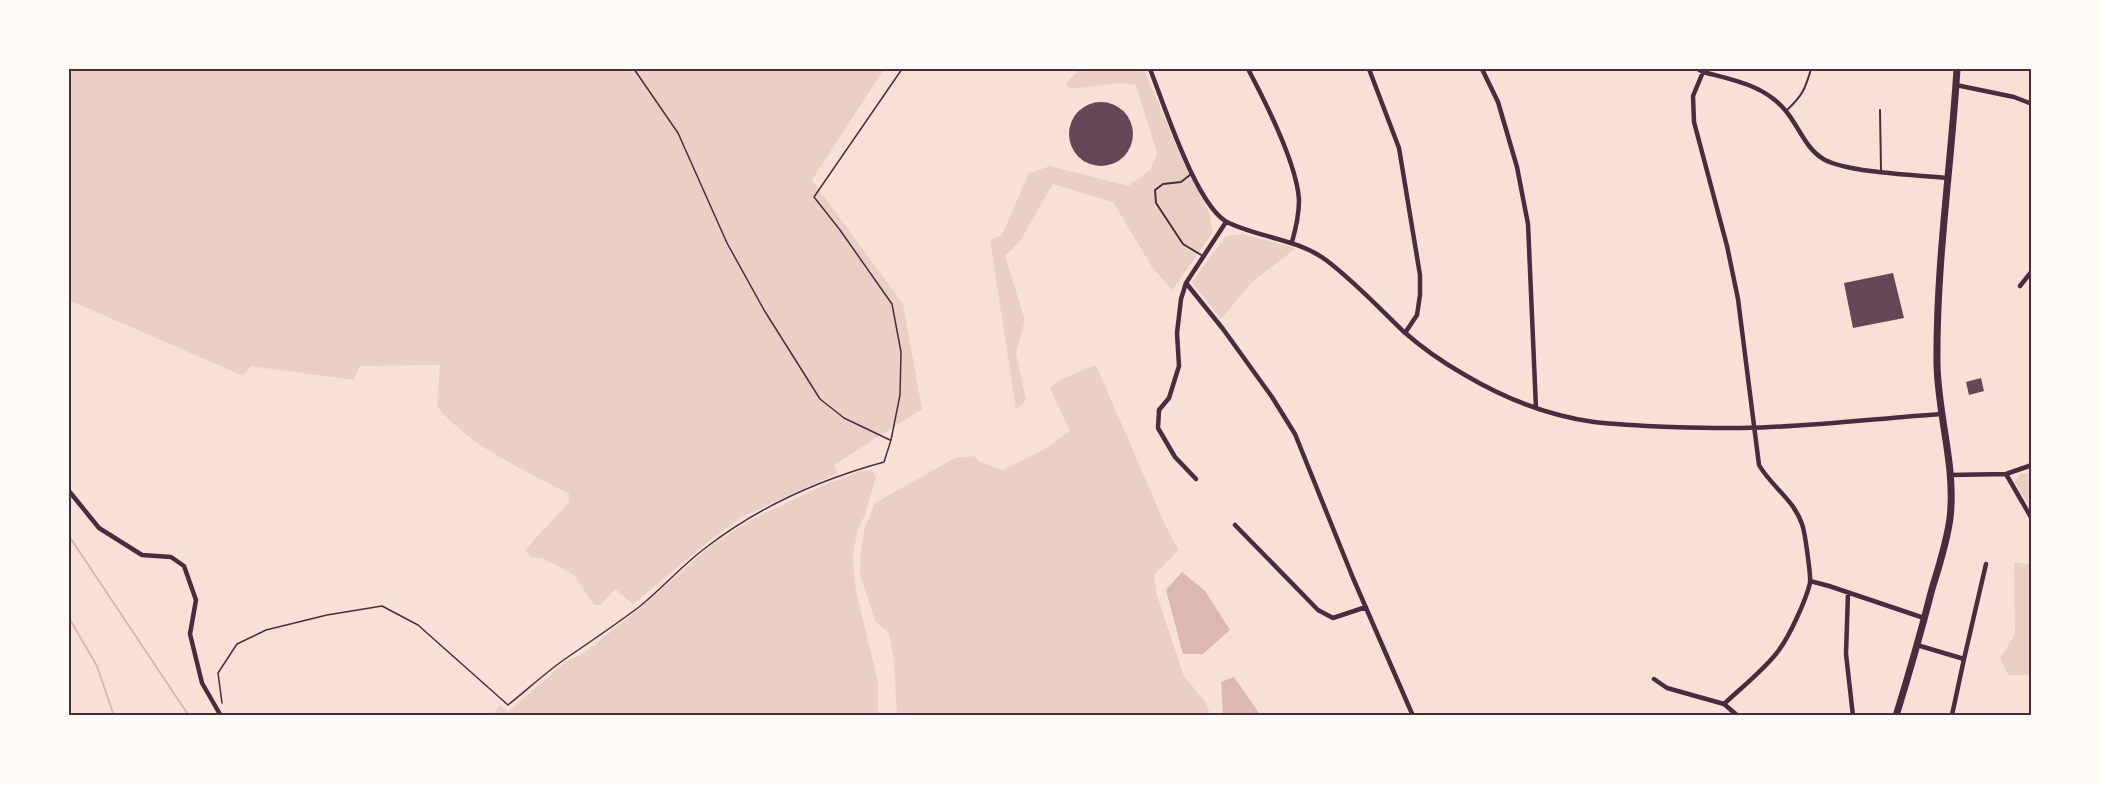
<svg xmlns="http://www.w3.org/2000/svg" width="2101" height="785" font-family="'Source Serif 4',serif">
	<rect width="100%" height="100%" fill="#f7e1d7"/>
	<path fill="#ebcfc5" d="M69 69H884L812 180 903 304 922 409 834 465 838 473 744 516 714 537 633 604 615 589 601 605H594L574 575 542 558 530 557 525 550 569 502V494C525 470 468 446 437 406L440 365 360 366 354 380 251 366 243 376 69 300Z
		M1080 69H1144L1187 171 1209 212 1213 232 1172 290 1152 267 1113 202 1053 184 1020 241 1005 256 1025 320 1016 354 1026 400 1016 410 990 240 1002 235 1029 173 1050 166 1128 186 1150 170 1157 153 1136 85 1121 83 1070 89 1066 83Z
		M1242 234 1296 248 1252 282 1221 319 1192 282 1226 236Z
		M1096 365 1167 529 1179 550 1154 575 1157 595 1184 676 1205 701 1211 716H897L894 662 889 633 875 621 860 574 861 550 865 527 875 503 955 458 975 456 980 462 1003 470 1043 450 1070 431 1050 388 1059 380Z
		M872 470 876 477 865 515 857 531 853 557 856 591 878 682V716H491L500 705 508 712 565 662 584 653 644 605 708 548 749 521 822 486 861 471Z
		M2032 472V511L2015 482 2020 474Z
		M2014 562 2032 565V675H2008L2000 658 2015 635Z"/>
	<path fill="#dcb8b0" d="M1182 572 1205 591 1230 630 1203 654H1183L1166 590Z
		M1234 677 1261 716H1223L1221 682Z"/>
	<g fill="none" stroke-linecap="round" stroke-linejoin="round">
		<path stroke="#dcb8b0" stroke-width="2" d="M69 536 189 716
			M69 618 97 666 114 716"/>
	</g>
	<path fill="#644757" d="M1069 134a32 32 0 1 1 64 0a32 32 0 1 1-64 0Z
		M1893 273 1904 318 1853 328 1844 283Z
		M1981 378 1984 391 1969 395 1966 382Z"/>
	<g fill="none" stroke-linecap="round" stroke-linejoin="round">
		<path stroke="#4a2c40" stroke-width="1.5" d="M634 69 678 133 727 243 764 310 820 399 844 418 890 440
			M222 703 218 673 237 644 266 630 327 615 382 606 418 625 508 705C527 690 545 673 565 659 590 642 615 625 639 607 663 588 683 564 708 546 759 507 822 479 884 462L891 440 900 395 901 352 892 304 840 230 814 197 902 69"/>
		<path stroke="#4a2c40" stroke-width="2" d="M1880 110 1881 170
			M1786 111C1802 96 1805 90 1811 69
			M1190 175 1181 182 1163 184 1155 190 1156 203 1183 244 1203 256"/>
		<path stroke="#4a2c40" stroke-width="4.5" d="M1150 69C1164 104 1197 209 1229 223 1261 238 1297 239 1326 260 1355 282 1378 307 1403 331 1422 348 1444 363 1465 375 1504 398 1550 416 1594 422 1620 425 1645 426 1670 427 1704 428 1737 429 1770 427 1827 425 1884 418 1941 414
			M1248 69C1265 101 1297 165 1299 200 1299 215 1296 228 1292 242
			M1369 69 1399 148 1420 275V295L1417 315 1405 333
			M1482 69 1498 102 1517 167 1528 224 1536 408
			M1698 69 1703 72C1733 80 1764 85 1785 110 1799 126 1805 149 1825 160 1851 173 1917 175 1948 178
			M1703 72 1693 96 1694 122 1727 246 1738 299 1759 465C1771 486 1794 500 1802 524 1805 532 1811 576 1810 583 1806 600 1790 635 1779 650 1766 668 1741 688 1724 704
			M1956 85 2014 97 2032 104
			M1186 283 1223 329 1272 397 1295 434 1353 578 1413 716
			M2020 286 2032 271
			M2006 474 2032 519
			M1950 475 2006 474 2032 465
			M1196 479 1175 457 1158 428 1159 410 1169 398 1179 366 1177 333 1181 299 1186 283 1226 222
			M69 491 99 528 142 555 171 557 184 566 196 600 190 634 202 683 221 716
			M1235 525 1318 610 1333 618 1366 607
			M1810 581 1829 586 1924 618
			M1848 593 1846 654 1853 716
			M1917 645 1964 659 1952 715
			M1964 659 1986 564
			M1654 679 1667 688 1724 704 1738 716"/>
		<path stroke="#4a2c40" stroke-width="7" d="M1896 716C1909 674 1921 632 1932 589 1939 566 1947 542 1950 518 1956 467 1938 416 1937 364 1936 265 1951 168 1957 69"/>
	</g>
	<rect width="2101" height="785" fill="none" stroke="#fffaf5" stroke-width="141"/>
	<rect x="70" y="70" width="1960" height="644" fill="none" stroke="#4a2c40" stroke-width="2"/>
</svg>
